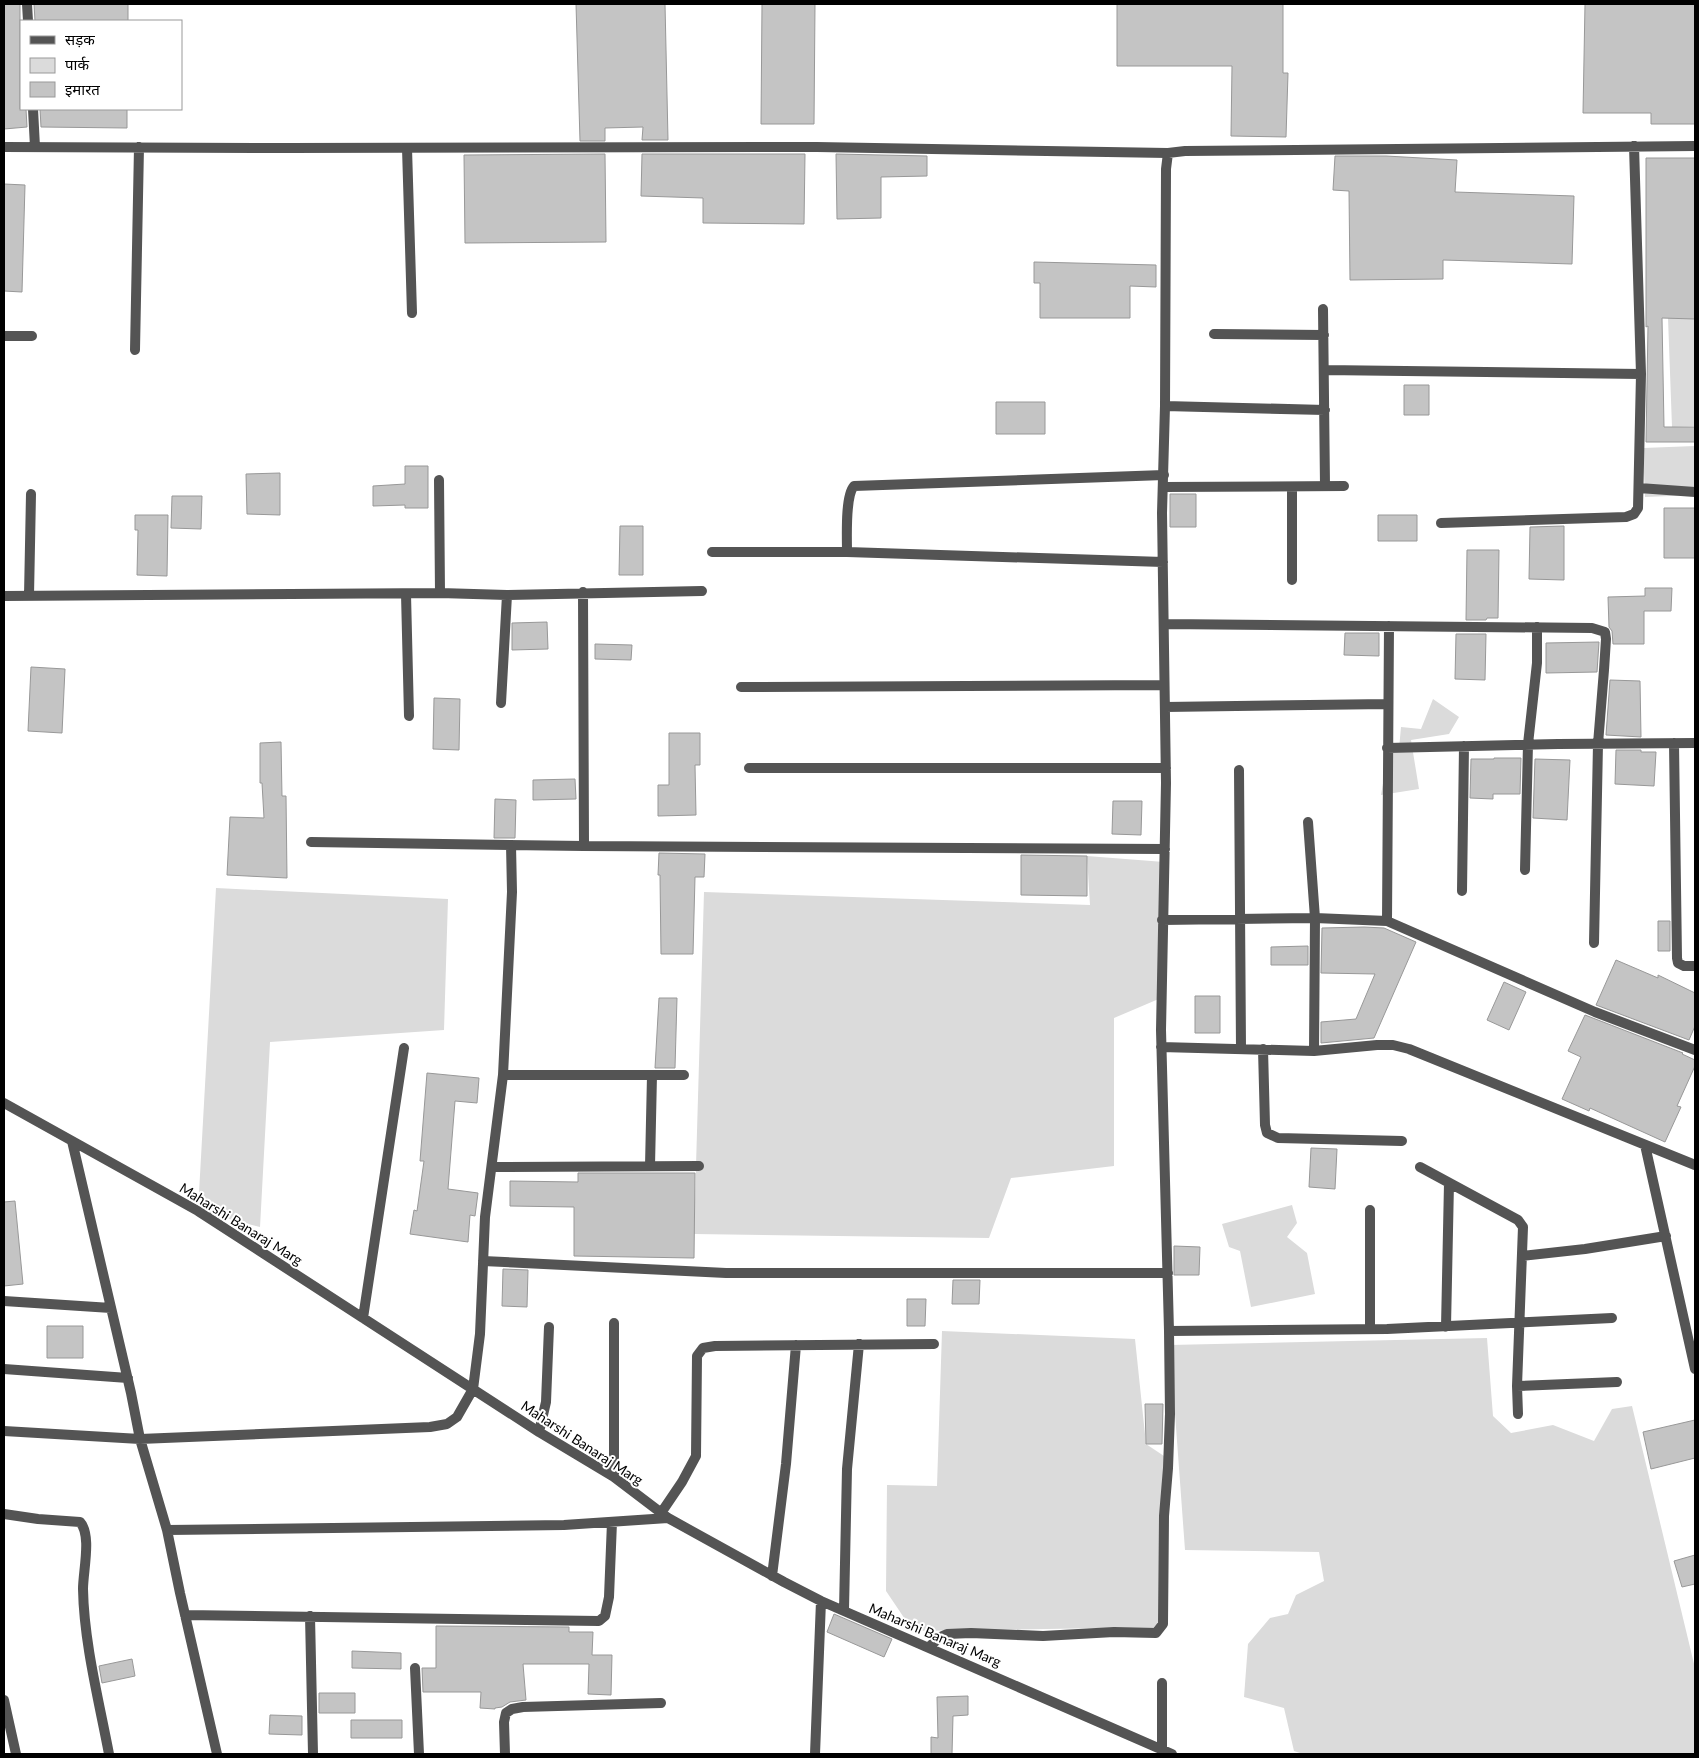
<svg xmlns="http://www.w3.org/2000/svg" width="1699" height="1758" font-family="Lato,'Noto Sans Devanagari',sans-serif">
	<rect width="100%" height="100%" fill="#fff"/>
	<path fill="#dbdbdb" d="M1695 317V426L1672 427 1668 318Z
		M1695 446V495L1645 497 1643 448Z
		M1433 699 1459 717 1449 734 1411 740 1419 789 1381 795 1388 755 1399 749 1401 727 1421 729Z
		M1087 856 1164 862 1161 998 1114 1018V1166L1011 1178 989 1238 694 1234 704 892 1090 905Z
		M216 888 448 899 444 1030 270 1042 260 1227 198 1211Z
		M1292 1205 1297 1223 1287 1237 1307 1253 1315 1294 1251 1307 1240 1251 1229 1247 1222 1224Z
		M942 1331 1135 1339 1146 1444 1173 1462 1158 1630 1107 1628 913 1631 886 1591 887 1485 937 1486Z
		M1487 1338 1493 1416 1511 1433 1553 1425 1594 1441 1612 1409 1632 1406 1695 1668V1754H1303L1294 1751 1284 1708 1244 1697 1248 1644 1270 1618 1288 1614 1296 1595 1324 1581 1319 1552 1185 1550 1170 1345Z"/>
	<path fill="#c4c4c4" stroke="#989898" d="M4 4H20V109H26L27 127 4 129Z
		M34 4H128V21H35Z
		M576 4H665L668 140H642L643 127 605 128V141H580Z
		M762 4H815L814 124H761Z
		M1117 4H1283V73H1288L1286 137 1231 136 1232 66H1117Z
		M1585 4H1695V124H1651V113H1583Z
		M40 109H127V128L41 127Z
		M605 154 606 242 465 243 464 155Z
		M642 154H805L804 224 703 223V198L641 196Z
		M836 154 927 156V176L881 177V218L837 219Z
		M1335 156H1386L1457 160 1455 192 1574 196 1572 264 1443 260V279L1350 280 1349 191 1333 190Z
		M1646 158H1695V319L1662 318 1664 427H1695V442H1646L1648 326 1646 327Z
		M4 184 25 185 22 292 4 291Z
		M1034 262 1156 265V287L1130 286V318H1040V283H1034Z
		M1404 385H1429V415H1404Z
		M996 402H1045V434H996Z
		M405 466H428V508H405V505L373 506V486L405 484Z
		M280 473V515L247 514 246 474Z
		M1170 494H1196V527H1170Z
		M172 496H202L201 529 171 528Z
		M1664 508H1695V558H1664Z
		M135 515H168L167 576 137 575 138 530H135Z
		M1378 515H1417V541H1378Z
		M620 526H643V575H619Z
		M1564 526V580L1529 579 1530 527Z
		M1467 550H1499L1498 618H1487L1486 620H1466Z
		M1645 588H1672L1671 611H1644V644H1613L1612 631 1609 627 1608 597 1645 596Z
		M547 622 548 649 512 650V623Z
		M1345 633H1379V656L1344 655Z
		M1456 634H1486L1485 680 1455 679Z
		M1599 642 1597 672 1546 673V643Z
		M595 644 632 645 631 660 595 659Z
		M31 667 65 669 62 733 28 731Z
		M1610 680 1640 681 1641 737 1606 735Z
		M434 698 460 699 459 750 433 749Z
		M669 733H700V765H695L696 815 658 816V785H669Z
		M281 742 282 796H286L287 878 227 875 230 817 264 818 262 783H260V743Z
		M1616 750H1641V752H1656L1654 786 1615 784Z
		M1494 758H1521L1520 794H1493V799L1470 798 1471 759H1494Z
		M1535 759 1570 760 1567 820 1533 818Z
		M575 779 576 799 533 800V780Z
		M495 799 516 800 515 838H494Z
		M1113 801H1142L1141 835 1112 834Z
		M659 853 705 854 704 877H695L693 954H661L660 875H658Z
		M1021 855 1087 856V896L1021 895Z
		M1658 921H1670V951H1658Z
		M1364 927 1384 928 1416 942 1374 1038 1321 1043V1022L1356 1019 1375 974 1321 973 1322 928Z
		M1308 946V965H1271V947Z
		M1616 960 1658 978V975L1695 993V1026L1689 1040 1596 1005Z
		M1504 982 1526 992 1509 1030 1487 1020Z
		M1195 996H1220V1033H1195Z
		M659 998H677L675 1068H655Z
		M1585 1015 1683 1053 1682 1054 1695 1060V1066L1677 1106 1681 1107 1665 1142 1590 1108 1589 1111 1562 1099 1581 1057 1568 1051Z
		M427 1073 479 1078 477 1103 455 1101 448 1189 478 1193 475 1216 470 1215 468 1242 410 1234 414 1210 417 1211 424 1161H420Z
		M1311 1148 1337 1149 1335 1189 1309 1187Z
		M578 1173H695L694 1258 574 1256V1207L510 1206V1181L578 1182Z
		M15 1201 23 1284 4 1286V1202Z
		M1174 1246 1200 1247 1199 1275H1174Z
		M503 1269 528 1270 527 1307 502 1306Z
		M953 1280H980L979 1304H952Z
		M907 1299H926L925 1326H907Z
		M47 1326H83V1358H47Z
		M1145 1404H1163L1162 1444H1146Z
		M1695 1420V1458L1651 1469 1643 1432Z
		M1695 1555V1584L1682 1587 1674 1561Z
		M834 1614 892 1639 884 1657 827 1632Z
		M436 1626 569 1627V1632H593L592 1655H612L611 1695 588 1694 589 1664H523L526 1700 510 1702 502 1707 495 1708V1709L480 1708 481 1692H423L422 1668H436Z
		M352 1651 401 1653V1669L352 1668Z
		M132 1659 135 1676 102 1683 99 1666Z
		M319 1693H355V1713H319Z
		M968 1696V1715L953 1716 952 1754H931V1737L938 1738 937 1697Z
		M270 1715 302 1716V1735L269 1734Z
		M351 1720H402V1738H351Z"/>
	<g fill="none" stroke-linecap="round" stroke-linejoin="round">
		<path stroke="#545454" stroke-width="10" d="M27 4 28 21
			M33 109 35 147
			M4 147 288 148 817 147 1168 153
			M407 148 412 313
			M135 350 139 147"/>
		<path stroke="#545454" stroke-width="10" d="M1323 309 1325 486
			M1214 334 1324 335
			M4 336H32
			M1324 370 1641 374
			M1165 406 1325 410
			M439 480 440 593
			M1164 487 1344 486
			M1292 487V580
			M1639 488 1695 492
			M1441 523 1626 517 1634 514 1638 508 1641 374 1634 146
			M712 552H847L1163 562
			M847 552C847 537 845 496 854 486L1164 475
			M583 592 584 846
			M406 594 409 716
			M4 596 440 593 507 595 702 591
			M29 596 31 494
			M1164 624 1592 628 1605 632 1606 639 1604 670 1598 744 1594 943
			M741 687 1164 685
			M501 703 507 595
			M1165 707 1388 704
			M1674 743 1677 958 1678 963 1684 966H1695
			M1387 748 1558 744 1695 743
			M749 768H1166
			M1239 770 1241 1049
			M1308 822 1315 918 1314 1051
			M311 842 584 846 1165 849
			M1525 870 1528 744 1537 663V627
			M1462 891 1464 746
			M1162 920 1315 918 1387 921 1595 1012 1695 1050
			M1387 921 1389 626
			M1161 1047 1314 1051 1377 1045H1393L1409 1049 1695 1165
			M1263 1049 1265 1125 1267 1133 1278 1138 1402 1141
			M503 1075H684
			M4 1103 198 1211 539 1432 614 1477 668 1518 784 1582 821 1601 1172 1754
			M72 1141 131 1393 140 1439 167 1530 180 1593 217 1754
			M1645 1145 1695 1369
			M650 1166 652 1075
			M492 1167 699 1166
			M1420 1167 1518 1220 1523 1227 1517 1386 1518 1414
			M1370 1210V1329
			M1522 1256 1585 1249 1666 1236
			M483 1261 726 1273H1168
			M4 1301 111 1308
			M363 1318 404 1048
			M1446 1327 1449 1183
			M1169 1331 1387 1329 1612 1318
			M4 1369 128 1378
			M1517 1386 1617 1382
			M4 1431 140 1439 430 1427 447 1424 457 1417 473 1389 480 1334 485 1217 503 1075 512 892 511 845
			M539 1432 546 1402 549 1327
			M614 1477V1323
			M661 1513 682 1482 696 1456 697 1356 703 1348 715 1346 934 1344
			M4 1514 38 1519 80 1522C92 1535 83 1571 83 1589 84 1643 99 1701 109 1754
			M167 1530 564 1525 668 1518
			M772 1576 786 1464 796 1345
			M844 1610 847 1469 859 1344
			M185 1615 599 1621 605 1616 609 1597 612 1522
			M310 1616 313 1754
			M929 1647 940 1637 947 1634 971 1633 1043 1636 1114 1632 1156 1633 1163 1624 1164 1516 1168 1468 1170 1414 1169 1331 1161 1030 1166 783 1162 513 1165 406 1166 169 1168 153 1185 151 1695 146
			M415 1668 419 1754
			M4 1700 16 1754
			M505 1754 504 1722 506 1713 512 1709 523 1707 661 1703
			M815 1754 821 1601
			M1162 1754V1683"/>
	</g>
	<g text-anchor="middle" stroke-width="4" stroke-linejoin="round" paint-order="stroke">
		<g font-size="14" fill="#000" stroke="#fff">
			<text transform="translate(241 1224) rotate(32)" y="5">Maharshi Banaraj Marg</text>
			<text transform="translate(582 1443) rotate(33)" y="5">Maharshi Banaraj Marg</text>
			<text transform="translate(935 1635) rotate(23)" y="5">Maharshi Banaraj Marg</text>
		</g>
	</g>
	<rect width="1699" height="1758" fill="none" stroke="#000000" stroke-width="10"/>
	<rect x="20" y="20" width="162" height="90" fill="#ffffff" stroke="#999999"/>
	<rect x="30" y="36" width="25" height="8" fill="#545454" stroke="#999999"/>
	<text x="65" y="45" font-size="15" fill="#000000">सड़क</text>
	<rect x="30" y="58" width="25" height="15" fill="#dbdbdb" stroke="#999999"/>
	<text x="65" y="70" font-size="15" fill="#000000">पार्क</text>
	<rect x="30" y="82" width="25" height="15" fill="#c4c4c4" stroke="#999999"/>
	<text x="65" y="95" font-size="15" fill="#000000">इमारत</text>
</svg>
